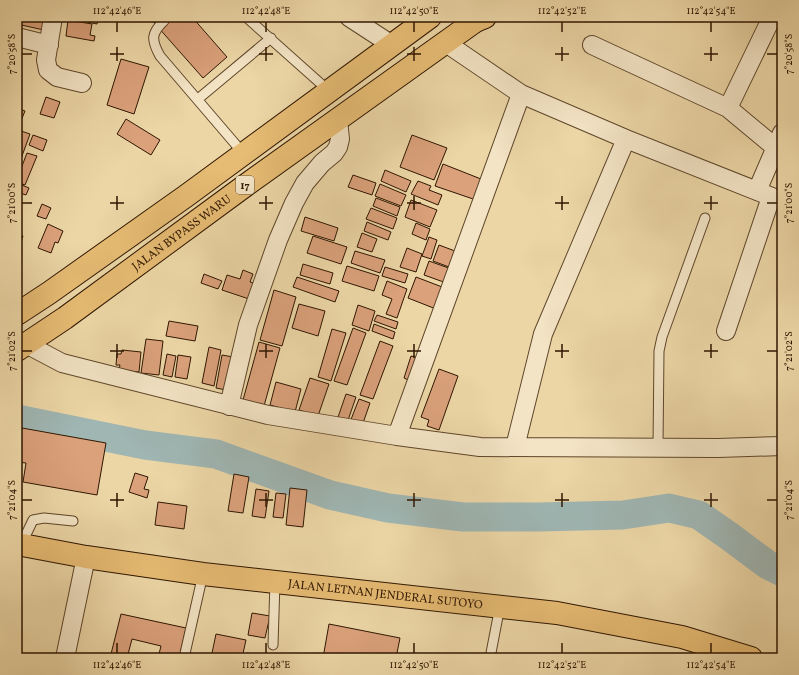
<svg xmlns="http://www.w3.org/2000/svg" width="799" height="675" font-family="Vollkorn,serif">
	<rect width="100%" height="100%" fill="#ecd6a6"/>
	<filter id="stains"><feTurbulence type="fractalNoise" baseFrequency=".005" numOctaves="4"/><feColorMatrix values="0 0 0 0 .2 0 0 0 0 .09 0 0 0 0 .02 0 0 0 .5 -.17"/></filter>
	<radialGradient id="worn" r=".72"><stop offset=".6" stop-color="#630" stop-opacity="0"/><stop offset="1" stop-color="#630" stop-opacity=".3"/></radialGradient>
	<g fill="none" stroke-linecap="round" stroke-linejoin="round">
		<path stroke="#9fb6b3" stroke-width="29" d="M17 419 145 445 216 454 330 495 388 508 463 517H539L623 515 669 508 699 515 729 536 768 565 782 572"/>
	</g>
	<path fill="#daa17b" stroke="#2f1600" d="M17 17H51L48 31 17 24Z
		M71 17H95L94 20H98L97 24 71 19Z
		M149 17H192L227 57 203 78Z
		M68 20 92 24 90 35 95 36 94 41 66 36Z
		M121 59 149 67 134 114 107 105Z
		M46 97 60 102 54 118 40 114Z
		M17 108 25 111 18 128H17Z
		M126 119 160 140 151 155 117 134Z
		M21 131 30 134 18 167 17 140Z
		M33 135 47 140 43 151 29 145Z
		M412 135 447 148 434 180 400 167Z
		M27 153 37 156 25 185 17 182V179Z
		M443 164 481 179 475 194 481 195 479 201 435 186Z
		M385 170 411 181 406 192 381 181Z
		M353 175 376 183 372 195 348 187Z
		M418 181 431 186 429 190 442 195 438 205 411 194Z
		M17 183 29 188 26 195 17 192Z
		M380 184 406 195 401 206 375 196Z
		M376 198 400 207 397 216 373 206Z
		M411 200 437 210 430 227 405 217Z
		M42 204 51 208 46 219 37 216Z
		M371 208 397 218 393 229 366 219Z
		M305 217 338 228 334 241 301 231Z
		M367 222 391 232 388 240 364 231Z
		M416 223 430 229 426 240 412 234Z
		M48 224 63 231 58 243 55 242 51 253 38 248Z
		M362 233 377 239 372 252 357 247Z
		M17 234 23 236 17 253Z
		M313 236 347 247 341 264 307 253Z
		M429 237 437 240 431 259 422 256Z
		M439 245 463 254 457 270 433 261Z
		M407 248 422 254 416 272 400 267Z
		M355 251 385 260 380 273 351 263Z
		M429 261 457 271 452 285 424 275Z
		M303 264 333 273 330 284 300 275Z
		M347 266 379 276 374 291 342 281Z
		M385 267 408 274 405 283 382 276Z
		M243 270 253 274 250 282 257 284 252 300 222 290 227 275 240 279Z
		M204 274 222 281 218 289 201 283Z
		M297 277 339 291 335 302 293 287Z
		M416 277 450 290 441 311 408 298Z
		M387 281 407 289 397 318 386 314 392 299 382 295Z
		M274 290 296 297 282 346 260 340Z
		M299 304 325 311 318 336 292 328Z
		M358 305 375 311 369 331 352 325Z
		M377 315 398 322 396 329 374 321Z
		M169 321 198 326 195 341 166 336Z
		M374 324 395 332 393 339 372 331Z
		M353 328 366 333 347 385 334 381Z
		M332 329 346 333 331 381 318 377Z
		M146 339 163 341 159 375 141 373Z
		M380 341 393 346 373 399 360 395Z
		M259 342 280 348 264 406 243 400Z
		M209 347 221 350 214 386 202 383Z
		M122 350 141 352 139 372 119 370 120 365H116L117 354H121Z
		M167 354 176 356 172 377 163 375Z
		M178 355 191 357 187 379 175 377Z
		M222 355 233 357 226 390 216 388Z
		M411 356 424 359 415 383 404 378Z
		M439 369 458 376 439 430 427 426 429 420 421 417Z
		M310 378 329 384 318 416 299 410Z
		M276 382 301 389 295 412 270 405Z
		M346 394 356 397 346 426 336 423Z
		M359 399 370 403 362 426 350 422Z
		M22 428 106 443 97 495 23 482 26 463 17 462Z
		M135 473 148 477 144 489 149 490 147 498 129 492Z
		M234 474 249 477 243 513 228 511Z
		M290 488 307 490 303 527 286 525Z
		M256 489 269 491 265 518 252 516Z
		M276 493 286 494 283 518 273 517Z
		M158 502 187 506 184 529 155 525Z
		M252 613 270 616 265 638 248 635Z
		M121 614 186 628 179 658H158L161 646 132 639 127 658H110Z
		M329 624 400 638 396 658H323Z
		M216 634 246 640 242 658H211Z
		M247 653 274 658H246Z"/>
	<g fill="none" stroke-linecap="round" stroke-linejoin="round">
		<g stroke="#5e462a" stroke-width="11">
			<path id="service" d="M246 17 329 91
				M164 21C151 33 151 40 160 56L243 153
				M198 99 271 38
				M658 448 659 351 662 337 705 218
				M21 545 33 520 44 518 73 521
				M273 645 275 582
				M184 658 203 574
				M490 658 500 606"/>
		</g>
		<g stroke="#5e462a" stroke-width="20">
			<path id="minor" d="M53 17 46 60 48 70 57 77 82 83
				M349 17 392 45
				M17 37 49 45
				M446 43 521 94 626 139 782 201
				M592 45 728 108 776 148
				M728 108 772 17
				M757 191 782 133
				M726 331 771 197
				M26 344 62 363 268 415 397 436 480 447 718 448 782 446
				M229 406 248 325 278 240 294 203 305 183 322 163 334 153 338 147 340 139 338 120
				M397 436 521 94
				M515 447 543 334 626 139
				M65 658 86 557"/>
		</g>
		<g stroke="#2f1600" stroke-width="24">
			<g id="trunk">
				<path d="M17 314 49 293 186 196 430 17"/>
				<path id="s1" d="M17 350 65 318 246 185 481 17"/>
				<path id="s2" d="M17 544 86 557 203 574 557 613 682 637 751 658"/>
			</g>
		</g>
		<g stroke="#2f1600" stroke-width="24">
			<path id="motorway" d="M475 21 485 17"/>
		</g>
		<use href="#service" stroke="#f3e4c5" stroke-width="9"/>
		<use href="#minor" stroke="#f3e4c5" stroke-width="18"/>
		<use href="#trunk" stroke="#e6bb73" stroke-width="22"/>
		<use href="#motorway" stroke="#e6bb73" stroke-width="22"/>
	</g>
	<path fill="none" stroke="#2f1600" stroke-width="1.5" d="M117 22V32M266 22V32M414 22V32M562 22V32M711 22V32M117 47V61M266 47V61M414 47V61M562 47V61M711 47V61M22 54H32M110 54H124M259 54H273M407 54H421M555 54H569M704 54H718M767 54H777M117 196V210M266 196V210M414 196V210M562 196V210M711 196V210M22 203H32M110 203H124M259 203H273M407 203H421M555 203H569M704 203H718M767 203H777M117 344V358M266 344V358M414 344V358M562 344V358M711 344V358M22 351H32M110 351H124M259 351H273M407 351H421M555 351H569M704 351H718M767 351H777M117 493V507M266 493V507M414 493V507M562 493V507M711 493V507M22 500H32M110 500H124M259 500H273M407 500H421M555 500H569M704 500H718M767 500H777M117 643V653M266 643V653M414 643V653M562 643V653M711 643V653"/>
	<g text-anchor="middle" stroke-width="4" stroke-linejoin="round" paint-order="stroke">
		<rect fill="#f3e4c5" stroke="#6a543b" stroke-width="1" x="236" y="176" width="18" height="18" rx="3"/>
		<g font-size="11" font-weight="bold" fill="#2f1600">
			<text x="245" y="189">17</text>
		</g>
		<g font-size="12" fill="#2f1600" stroke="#f3e4c5">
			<text dy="4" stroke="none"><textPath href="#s1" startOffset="202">JALAN BYPASS WARU</textPath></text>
			<text dy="4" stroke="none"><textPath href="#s2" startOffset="372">JALAN LETNAN JENDERAL SUTOYO</textPath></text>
		</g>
	</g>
	<rect width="799" height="675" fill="none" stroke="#ecd6a6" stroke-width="44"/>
	<rect x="22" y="22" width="755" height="631" fill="none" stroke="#2f1600" stroke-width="1.5"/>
	<g font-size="10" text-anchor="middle" fill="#2f1600">
		<text x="117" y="14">112°42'46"E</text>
		<text x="266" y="14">112°42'48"E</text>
		<text x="414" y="14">112°42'50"E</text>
		<text x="562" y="14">112°42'52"E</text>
		<text x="711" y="14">112°42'54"E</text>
		<text transform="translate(11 54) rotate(-90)" y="4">7°20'58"S</text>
		<text transform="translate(788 54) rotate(-90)" y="4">7°20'58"S</text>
		<text transform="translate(11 203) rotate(-90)" y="4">7°21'00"S</text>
		<text transform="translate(788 203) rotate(-90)" y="4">7°21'00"S</text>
		<text transform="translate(11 351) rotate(-90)" y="4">7°21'02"S</text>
		<text transform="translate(788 351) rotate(-90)" y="4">7°21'02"S</text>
		<text transform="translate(11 500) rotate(-90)" y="4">7°21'04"S</text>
		<text transform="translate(788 500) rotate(-90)" y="4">7°21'04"S</text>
		<text x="117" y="668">112°42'46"E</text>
		<text x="266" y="668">112°42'48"E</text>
		<text x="414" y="668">112°42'50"E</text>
		<text x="562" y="668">112°42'52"E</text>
		<text x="711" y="668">112°42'54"E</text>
	</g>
	<rect width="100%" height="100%" filter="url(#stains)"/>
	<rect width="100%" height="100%" fill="url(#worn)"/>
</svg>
